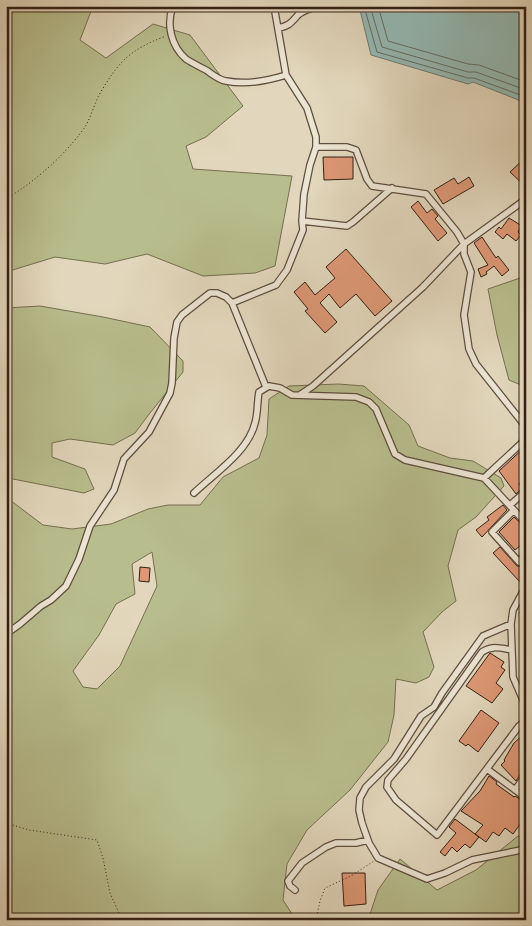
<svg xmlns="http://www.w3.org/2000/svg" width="532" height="926" font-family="'IM FELL French Canon',serif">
	<rect width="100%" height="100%" fill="#e2d7bc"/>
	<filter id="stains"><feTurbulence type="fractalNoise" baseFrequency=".004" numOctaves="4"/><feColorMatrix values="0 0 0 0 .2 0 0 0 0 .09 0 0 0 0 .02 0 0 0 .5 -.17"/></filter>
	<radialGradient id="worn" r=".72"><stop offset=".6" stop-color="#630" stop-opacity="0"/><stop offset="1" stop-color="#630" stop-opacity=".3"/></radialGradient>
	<path fill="#b8bd8d" stroke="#766e50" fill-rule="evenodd" d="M6 6H93L80 40 106 58 153 24 190 35 243 106 206 137 186 146 193 169 292 176 275 266 255 273 203 276 147 254 105 264 55 257 6 272Z
		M526 276V387L509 380 497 335 488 289Z
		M40 306 103 317 150 327 183 361V372L150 413 135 433 113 445 70 439 52 443V457L85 469 94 489 84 493 8 478 6 488V308Z
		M338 384 364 386 409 425 418 446 450 458 473 461 501 478 504 486 476 517 458 530 448 566 456 601 442 612 423 632 434 667 429 677 416 683 396 679 394 715 388 742 350 790 307 830 287 864 283 900 294 917 312 920H6V497L43 525 72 529 111 524 148 509 168 505H200L223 477 259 458 267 435 269 399 289 386ZM152 552 157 586 120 666 97 689 83 687 73 671 99 635 116 604 135 594 132 564Z
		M518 836 526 838V920H368L378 890 400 859 437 890 476 870Z"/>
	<path fill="#95b9b4" stroke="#6e7b74" d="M359 6H526V103L473 82 468 84 371 55Z"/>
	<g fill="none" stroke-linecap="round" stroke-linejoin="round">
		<path stroke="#646c64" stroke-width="1" d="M364 6 377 52 468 78H474L526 97
			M370 6 382 47 468 72H476L526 90
			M378 6 388 41 468 64 479 65 526 82"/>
	</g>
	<path fill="#dd9875" stroke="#331f14" d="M323 157H353V179L324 180Z
		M526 157V187L510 172Z
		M469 177 474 186 443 204 434 190 454 178 458 184Z
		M418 201 427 213 432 209 438 216 435 219 447 233 438 241 411 207Z
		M509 218 522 226 518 232 521 235 516 241 507 234 503 239 495 232 499 227 501 229Z
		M482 237 496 258 498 256 509 270 502 276 494 266 486 272 487 274 481 277 478 269 488 265 474 243Z
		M346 249 392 301 375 316 356 294 340 308 329 294 320 303 337 322 325 333 305 311 308 309 294 292 305 282 315 295 335 278 326 267Z
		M526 446V462L522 465 526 469V478L519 484 522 488 516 494 499 471Z
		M503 505 507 510 482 537 476 530 489 520 487 517Z
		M514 517 526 528V541L515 550 499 532Z
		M500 547 517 566 521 567 526 563V577L520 582 493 553Z
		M140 567 150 568 149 582 139 581Z
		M490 653 504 662 501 667 505 670 496 683 503 689 492 703 466 686Z
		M481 710 499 723 478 752 468 744 466 746 459 741Z
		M526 732V770L522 772 516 781 501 765 505 761 504 760 514 743Z
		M489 776 497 782 496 784 514 797 515 796 526 803V816L513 834 505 828 499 836 493 832 486 842 475 834 483 825 461 811 480 791Z
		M455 819 479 837 470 848 465 844 457 852 452 847 445 856 440 852 456 833 449 827Z
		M342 873H365L366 904 344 906Z"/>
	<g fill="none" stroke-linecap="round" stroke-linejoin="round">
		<g stroke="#5f4d3e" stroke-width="8">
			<path id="minor" d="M173 6C166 24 171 46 186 59 192 63 200 67 206 70 212 74 219 80 226 81 246 85 267 81 286 75
				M278 28C289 26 291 23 298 15 304 9 313 8 321 6
				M316 147H347L356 150 367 179 372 186 426 194 457 232 464 244V254L471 272 464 315 469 349 476 364 526 427
				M302 221 347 226 353 222 392 188
				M232 303 276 285 287 270 303 230 302 221 304 194 310 165 316 147V137L307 108 286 75 274 6
				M301 394 313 386 423 287 464 244 526 199
				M484 478 526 439
				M194 493C215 473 248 452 255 423 258 413 257 403 259 392L269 386 280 388 292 395 356 397 369 402 376 409 395 454 405 460 484 478 526 523
				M510 505 526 491
				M514 510 492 532 519 562 526 554
				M526 586 513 610 511 624 513 677 526 707
				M511 624 483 636 442 693 434 707 421 716 394 759 366 787 360 798 359 810 362 823 369 843 378 858 427 879 445 873 472 860 526 849
				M6 634 20 624 41 606 51 600 66 586 79 559 90 526 114 490 124 459 149 432 170 393 172 383 174 338 177 322 182 315 210 293H217L226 297 232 303 266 387
				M512 650C500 648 492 645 482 652L406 759 388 780 387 787 396 800 437 835 519 726 526 720
				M487 769 526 798
				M515 790 526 775
				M295 890 290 886 288 881 302 863 326 847 336 843H356L368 840"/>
		</g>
		<path stroke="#331f14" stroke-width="1" stroke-dasharray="1 2.5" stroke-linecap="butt" d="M6 199C37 180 64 156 85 127 91 117 94 105 99 95 119 61 129 50 166 36
			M519 613 526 608
			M6 823 29 830 97 840 103 858 110 893 122 920
			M316 920 320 901 325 888 351 876 374 861"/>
		<use href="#minor" stroke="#ece5d3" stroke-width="5.5"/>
	</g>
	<rect width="532" height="926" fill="none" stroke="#e2d7bc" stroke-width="25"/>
	<rect x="8" y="8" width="517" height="911" fill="none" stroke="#331f14" stroke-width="2.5"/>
	<rect x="12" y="12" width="507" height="901" fill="none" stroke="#331f14"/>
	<rect width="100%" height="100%" filter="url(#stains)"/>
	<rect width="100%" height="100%" fill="url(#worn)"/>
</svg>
